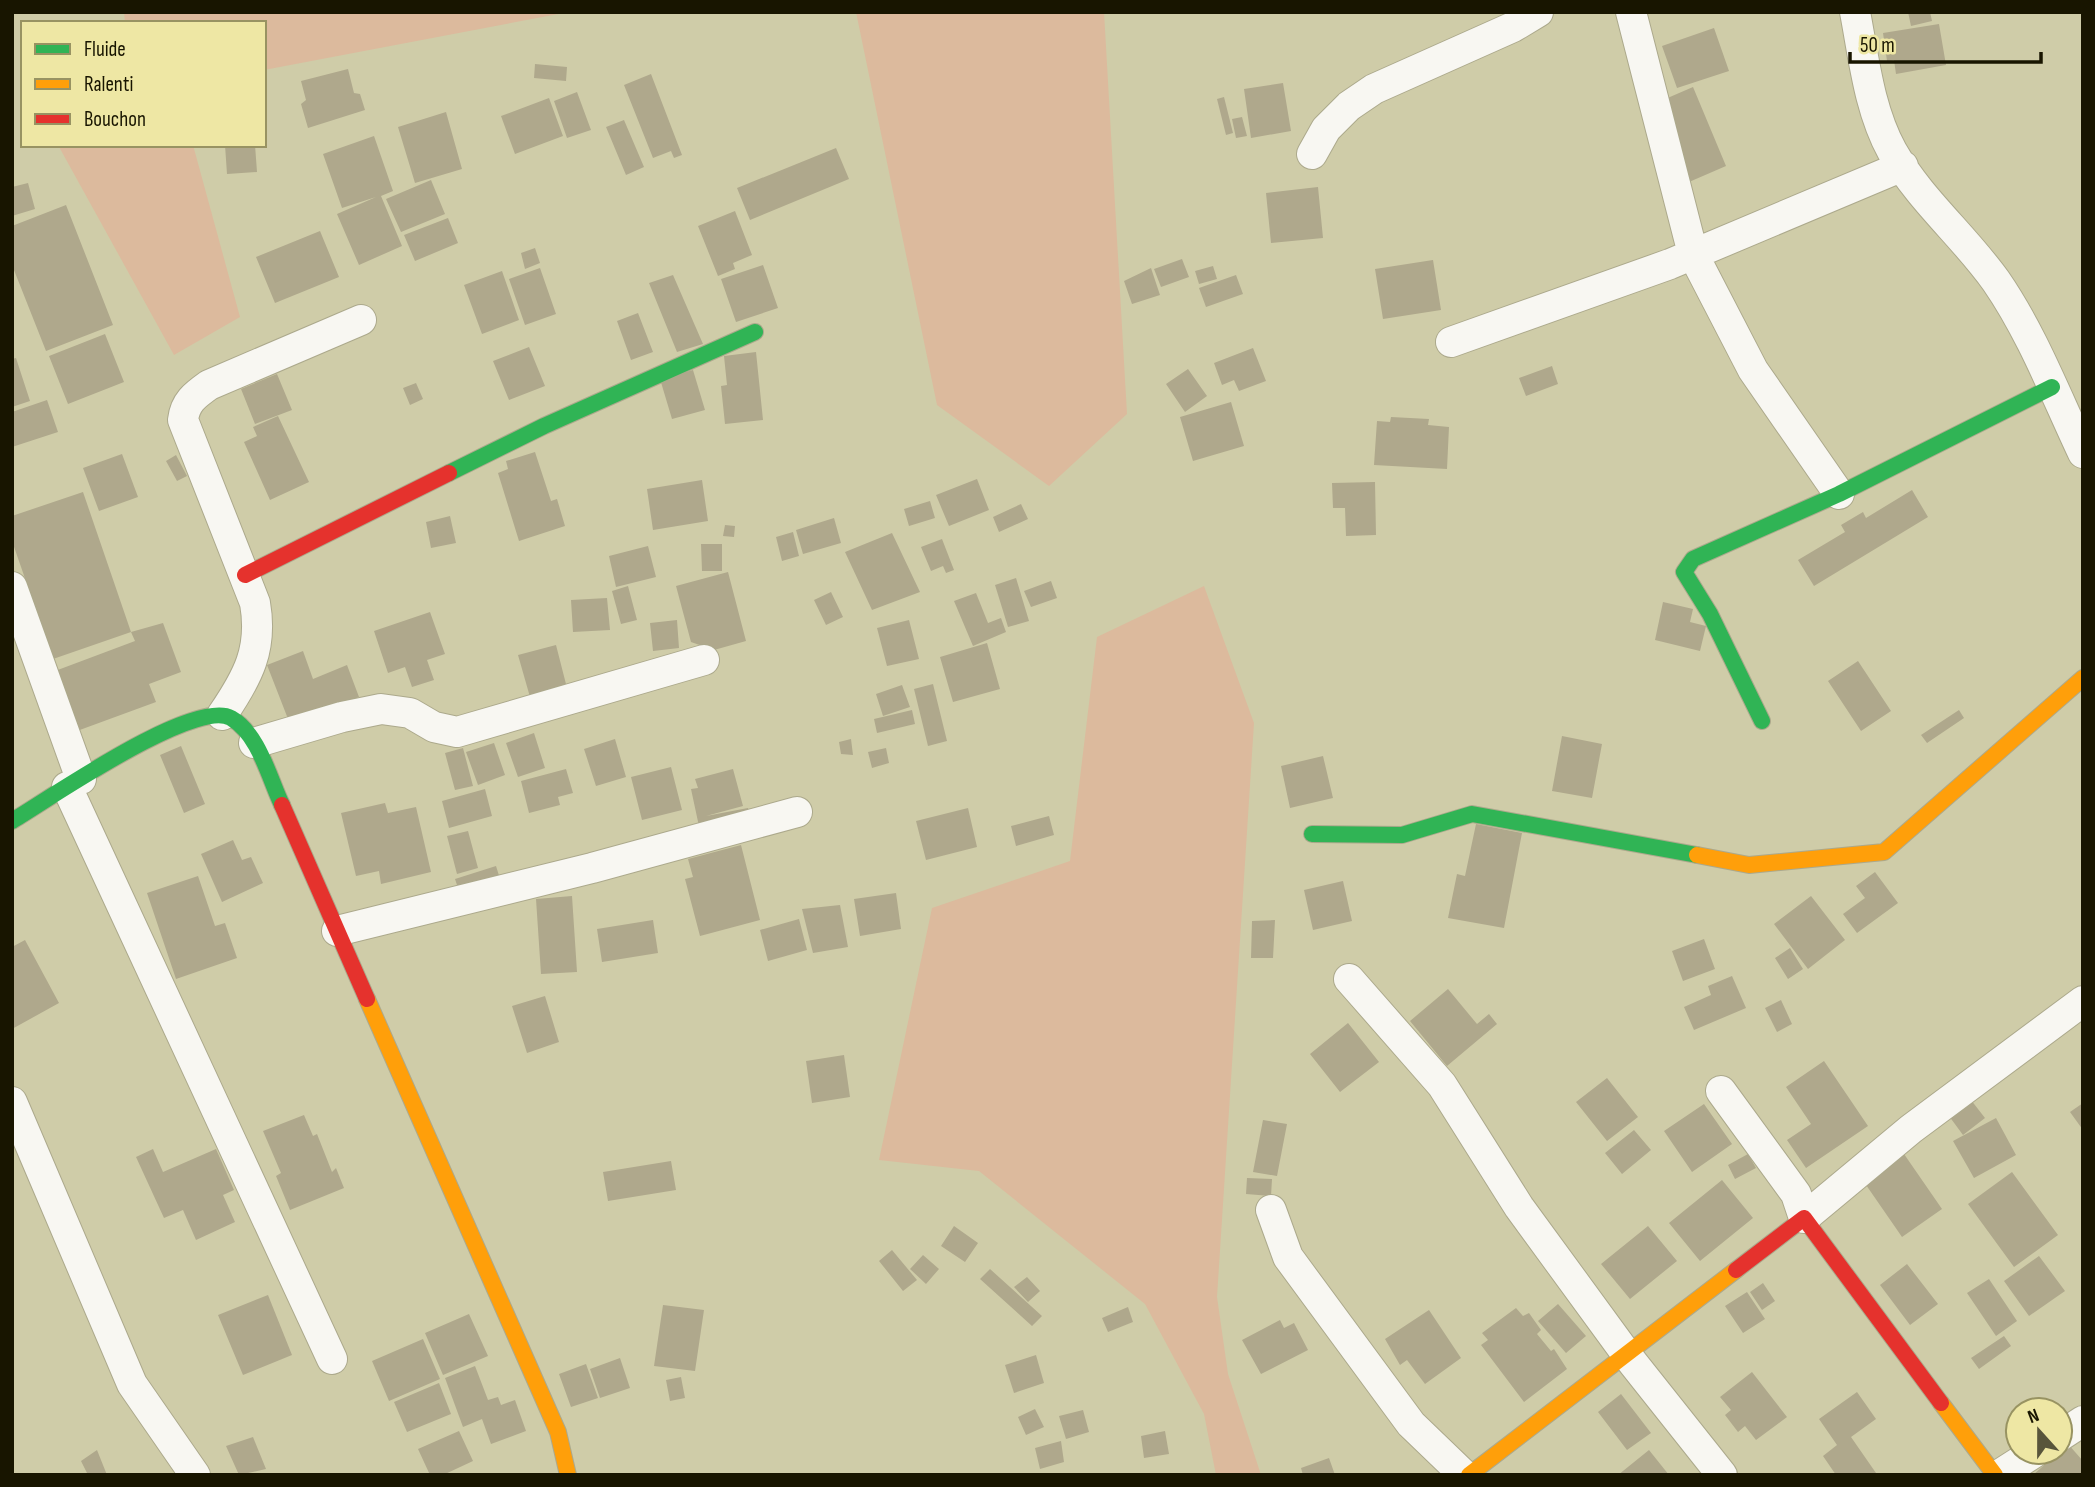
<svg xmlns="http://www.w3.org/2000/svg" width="2095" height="1487" font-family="'Sofia Sans Condensed',sans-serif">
	<rect width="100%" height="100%" fill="#cfcca8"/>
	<path fill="#dcba9d" d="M124 12H569L264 70V23H125Z
		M856 12H1104L1127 414 1049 486 937 405Z
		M58 145H193L240 317 174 355Z
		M1204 586 1254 723 1217 1297 1228 1374 1261 1475H1216L1204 1414 1145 1304 979 1171 879 1160 932 908 1070 861 1097 637Z"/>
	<path fill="#afa88c" d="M1908 12H1930L1932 21 1911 26Z
		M1939 24 1946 65 1896 74 1894 60 1887 61 1883 33Z
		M1714 28 1729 71 1677 88 1662 46Z
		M535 64 567 67 566 81 534 78Z
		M348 69 354 93 360 94 365 110 308 128 301 104 306 100 301 81Z
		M651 74 682 155 674 158 671 151 653 158 624 85Z
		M1283 83 1291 131 1251 138 1244 89Z
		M1693 87 1726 166 1689 182 1656 103Z
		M577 92 591 130 567 138 554 101Z
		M1224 97 1233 133 1226 135 1217 99Z
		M549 98 563 136 515 154 501 116Z
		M446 112 462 169 415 183 398 127Z
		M1242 117 1247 136 1236 138 1232 119Z
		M624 120 644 167 626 175 606 127Z
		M374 136 393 191 381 196 402 246 359 265 337 214 376 197 342 208 323 154Z
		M225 145H255L257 172 227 174Z
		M836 148 849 179 750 220 737 188Z
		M431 180 445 214 401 232 386 199Z
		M28 183 35 209 12 216V187Z
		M1318 187 1323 238 1271 243 1266 193Z
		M66 205 113 325 46 351 12 265V226Z
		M735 211 752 255 733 263 735 269 718 276 698 226Z
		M448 218 458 243 415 261 404 235Z
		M320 231 339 277 275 303 256 257Z
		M535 248 540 263 525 269 521 253Z
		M1182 259 1189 277 1161 287 1154 269Z
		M1433 260 1441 310 1383 319 1375 269Z
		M763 265 778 308 736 322 721 279Z
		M1213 266 1217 279 1199 284 1195 271Z
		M540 268 556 314 525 325 509 279Z
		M1151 268 1160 295 1132 304 1124 281Z
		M502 271 519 320 482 334 464 285Z
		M673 275 703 344 677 352 649 283Z
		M1236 275 1243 294 1206 307 1199 288Z
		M638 313 653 352 631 360 617 321Z
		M105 334 124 382 68 404 49 356Z
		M529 347 545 386 509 400 493 361Z
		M1253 348 1266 381 1239 391 1234 380 1222 385 1214 363Z
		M756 352 763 420 725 424 721 386 727 385 724 356Z
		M16 358 30 401 12 407V359Z
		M1552 366 1558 384 1526 396 1519 378Z
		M1188 369 1207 396 1185 412 1166 384Z
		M693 370 705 410 672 419 660 379Z
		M277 374 292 410 255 424 241 389Z
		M416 383 423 399 410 405 403 388Z
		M47 400 58 432 12 447V412Z
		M1231 402 1244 446 1193 461 1180 417Z
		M278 416 309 482 270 500 244 442 257 436 253 427Z
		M1391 417 1429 419 1428 425 1449 427 1447 469 1374 465 1377 421 1390 422Z
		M535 452 551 501 557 499 565 526 519 541 498 473 508 469 506 461Z
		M122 454 138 497 99 511 83 468Z
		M176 455 187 476 177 481 166 461Z
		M977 479 989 510 949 526 936 495Z
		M702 480 708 521 653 530 647 489Z
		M1375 482 1376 535 1346 536 1345 508H1333L1332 483Z
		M1912 490 1928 517 1814 586 1798 560 1845 532 1841 525 1863 512 1866 518Z
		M83 492 131 632 53 659 12 541V516Z
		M930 501 935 518 909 526 904 509Z
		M1021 504 1028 519 999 532 993 517Z
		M450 516 456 543 431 548 426 522Z
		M834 518 841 543 803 554 796 530Z
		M725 525 735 526 734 537 723 536Z
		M793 532 799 556 782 561 776 537Z
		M892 533 920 592 872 610 845 552Z
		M942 539 954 570 946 573 943 566 931 571 921 547Z
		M701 544H722V571H702Z
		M648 546 656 577 616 587 609 556Z
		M728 572 746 641 714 650 691 642 676 586Z
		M1016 578 1029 621 1008 627 995 585Z
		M1051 581 1057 598 1031 607 1024 591Z
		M628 586 637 620 621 624 612 591Z
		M831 592 843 617 826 625 814 600Z
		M976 593 988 623 1001 618 1006 632 973 646 954 601Z
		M607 598 610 630 573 632 571 600Z
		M1663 602 1693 609 1690 622 1706 626 1700 651 1655 640Z
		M430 612 445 654 427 660 434 680 412 687 405 667 388 673 374 631Z
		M677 620 679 648 653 651 650 623Z
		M909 620 919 659 887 666 877 628Z
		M163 623 181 672 149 684 156 702 77 731 55 671 135 641 131 632Z
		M987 643 1000 689 953 702 940 657Z
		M556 645 567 688 530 697 518 655Z
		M303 651 313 679 347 665 359 697 290 724 267 665Z
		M1858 661 1891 711 1861 731 1828 681Z
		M933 684 947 741 928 746 914 689Z
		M902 685 910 707 883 716 876 694Z
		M912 710 915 724 877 733 874 719Z
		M1959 710 1964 718 1927 743 1921 735Z
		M534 733 545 768 518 777 506 743Z
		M1562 736 1602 744 1592 798 1552 791Z
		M615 739 626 777 596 786 584 749Z
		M851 739 853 755 841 754 839 742Z
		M494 743 505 775 478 785 466 752Z
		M181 746 205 804 184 813 160 755Z
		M463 748 473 786 455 790 445 753Z
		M886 748 889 763 872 768 868 752Z
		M1323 756 1333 798 1290 808 1281 766Z
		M671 767 682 810 642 820 631 777Z
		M566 769 573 793 558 797 560 805 529 813 521 781Z
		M733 769 743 806 706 816 748 808 750 822 700 831 691 789 698 788 695 779Z
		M485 789 492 816 449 828 442 801Z
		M385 803 388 813 416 807 431 872 381 884 379 871 356 876 341 813Z
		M968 808 977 847 926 860 916 821Z
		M1049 816 1054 835 1016 846 1011 826Z
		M1476 824 1522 833 1504 928 1448 918 1457 874 1465 876Z
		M468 831 478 868 457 874 447 836Z
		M233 840 242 860 251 857 263 883 222 902 201 854Z
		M741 845 760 920 700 936 685 879 693 877 688 859Z
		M496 866 502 885 461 897 455 879Z
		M1875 872 1898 903 1857 933 1843 914 1865 898 1856 886Z
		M198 876 215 926 225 923 237 958 176 979 147 893Z
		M1343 881 1352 921 1313 930 1304 890Z
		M896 893 901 929 860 936 854 899Z
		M572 896 577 972 541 974 536 899Z
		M1811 896 1845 940 1808 969 1774 924Z
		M840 905 848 947 813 953 802 909Z
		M799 919 807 950 768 961 760 930Z
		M653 920 658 953 602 962 597 929Z
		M1275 920 1273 958H1251L1252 921Z
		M1704 939 1715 969 1683 981 1672 951Z
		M25 940 59 1003 12 1029V947Z
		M1790 948 1803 969 1788 979 1775 958Z
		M1732 976 1746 1008 1694 1030 1684 1007 1711 995 1708 986Z
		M1448 989 1477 1024 1489 1014 1497 1024 1447 1066 1410 1021Z
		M545 996 559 1042 527 1053 512 1006Z
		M1781 1000 1792 1024 1777 1032 1765 1008Z
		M1348 1023 1379 1062 1340 1092 1310 1054Z
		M844 1055 850 1097 812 1103 806 1061Z
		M1824 1061 1868 1126 1806 1168 1787 1140 1811 1124 1786 1087Z
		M1607 1078 1638 1117 1607 1141 1576 1102Z
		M1971 1100 1985 1118 1963 1135 1949 1116Z
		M2083 1103V1130L2070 1112Z
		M1704 1104 1732 1144 1692 1172 1664 1131Z
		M304 1115 313 1136 317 1134 332 1172 336 1168 344 1188 290 1210 276 1176 281 1173 263 1131Z
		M1996 1118 2016 1155 1974 1178 1953 1141Z
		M1263 1120 1287 1124 1277 1176 1253 1172Z
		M1634 1130 1651 1150 1622 1174 1605 1153Z
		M153 1149 163 1172 216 1149 234 1190 223 1195 235 1222 196 1240 183 1210 164 1218 136 1157Z
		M1748 1154 1756 1168 1735 1179 1728 1165Z
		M1904 1154 1942 1209 1902 1237 1864 1182Z
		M671 1161 676 1190 608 1201 603 1172Z
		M2012 1172 2058 1235 2014 1267 1968 1204Z
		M1247 1178 1272 1179 1271 1196 1246 1194Z
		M1722 1180 1753 1218 1700 1261 1669 1223Z
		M954 1226 978 1243 965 1262 941 1246Z
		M1648 1226 1677 1261 1630 1299 1601 1264Z
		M892 1250 917 1280 903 1291 879 1261Z
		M923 1255 939 1269 926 1284 910 1269Z
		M2039 1256 2065 1291 2029 1316 2004 1281Z
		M1907 1264 1938 1304 1910 1325 1880 1285Z
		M990 1269 1042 1316 1032 1326 980 1279Z
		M1027 1277 1040 1291 1028 1302 1014 1287Z
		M1989 1279 2017 1321 1996 1336 1967 1293Z
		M1763 1283 1775 1301 1762 1310 1750 1292Z
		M1747 1292 1765 1319 1743 1333 1725 1306Z
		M268 1295 292 1355 243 1375 218 1315Z
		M1558 1304 1586 1336 1566 1353 1538 1321Z
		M663 1305 704 1310 695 1371 654 1366Z
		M1128 1307 1133 1322 1108 1332 1102 1318Z
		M1516 1308 1523 1316 1529 1313 1541 1330 1537 1334 1551 1351 1554 1349 1567 1369 1524 1402 1481 1345 1488 1340 1482 1333Z
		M1429 1310 1461 1358 1425 1384 1407 1360 1400 1365 1385 1339Z
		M469 1314 488 1356 443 1375 425 1333Z
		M1280 1320 1284 1328 1294 1323 1308 1350 1261 1374 1242 1340Z
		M2004 1336 2011 1346 1979 1369 1971 1358Z
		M423 1339 440 1379 389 1401 372 1361Z
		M1036 1355 1044 1383 1014 1393 1005 1365Z
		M620 1358 630 1388 600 1398 590 1369Z
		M586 1364 598 1398 571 1407 559 1374Z
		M475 1366 488 1400 498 1397 501 1405 515 1400 526 1431 491 1444 482 1419 463 1427 445 1378Z
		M1752 1372 1787 1417 1756 1440 1745 1426 1738 1432 1725 1415 1731 1410 1720 1397Z
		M681 1377 685 1398 670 1401 666 1380Z
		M439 1383 451 1414 407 1432 394 1402Z
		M1857 1392 1876 1419 1851 1437 1876 1473 1836 1475 1823 1456 1837 1445 1819 1419Z
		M1621 1394 1651 1433 1627 1450 1598 1412Z
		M1035 1409 1044 1427 1026 1435 1018 1417Z
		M1083 1410 1089 1432 1066 1439 1059 1416Z
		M459 1431 473 1461 443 1475H430L418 1449Z
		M1165 1431 1169 1454 1144 1458 1141 1436Z
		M253 1437 266 1469 239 1475 226 1446Z
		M1061 1441 1064 1462 1040 1469 1035 1448Z
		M2068 1444 2083 1461V1475H2033Z
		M97 1450 107 1475H88L81 1461Z
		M1649 1450 1669 1475H1618Z
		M1329 1458 1335 1475H1303L1301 1468Z"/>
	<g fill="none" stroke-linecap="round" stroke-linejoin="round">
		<g stroke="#aca98c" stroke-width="32">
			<path id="street" d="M1631 12 1693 254 1753 370 1839 494
				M1855 12C1864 59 1869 109 1892 151 1920 200 1964 236 1996 281 2032 333 2056 396 2083 453
				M1312 154 1326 129 1349 106 1374 89 1513 27 1538 12
				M1451 342 1670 264 1903 166
				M12 587 81 779
				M222 715C248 677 263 649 255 603L183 420C185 402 195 395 209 385L361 320
				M254 743 342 717 381 709 410 713 434 727 457 732 704 660
				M67 787 332 1359
				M337 931 592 868 797 812
				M1349 979 1442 1085 1519 1207 1633 1363 1722 1475
				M1721 1091 1796 1194 1804 1218 1911 1129 2083 1001
				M12 1102 132 1384 195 1475
				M1271 1210 1288 1257 1411 1424 1464 1475
				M2060 1436 2083 1421
				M1999 1475 2035 1452"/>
		</g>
		<g stroke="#aca98c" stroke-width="18">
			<path id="fast" d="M449 473 544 426 755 332
				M1762 721 1710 614 1684 572 1693 559 1839 494 2052 387
				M12 821C49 799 194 698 231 718 259 734 269 778 282 805
				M1312 834 1402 835 1472 814 1697 855"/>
		</g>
		<g stroke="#aca98c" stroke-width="18">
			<path id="slow" d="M1697 855 1749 865 1884 852 2083 678
				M367 999 558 1432 568 1475
				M1941 1403 1995 1475
				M1469 1475 1736 1270"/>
		</g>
		<g stroke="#aca98c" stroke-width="18">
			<path id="jam" d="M245 575 449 473
				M282 805 367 999
				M1736 1270 1804 1218 1941 1403"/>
		</g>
		<use href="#street" stroke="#f8f7f2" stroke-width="30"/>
		<use href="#fast" stroke="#30b455" stroke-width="16"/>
		<use href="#slow" stroke="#ff9f0a" stroke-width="16"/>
		<use href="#jam" stroke="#e5322d" stroke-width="16"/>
	</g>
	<rect width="2095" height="1487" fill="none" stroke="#181500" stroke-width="28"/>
	<rect x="21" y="21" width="245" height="126" fill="#eee7a4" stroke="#989362" stroke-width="2"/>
	<rect x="35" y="44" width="35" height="10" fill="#30b455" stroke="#989362" stroke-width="2"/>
	<text x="84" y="56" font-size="21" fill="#181500">Fluide</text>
	<rect x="35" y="79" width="35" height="10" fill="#ff9f0a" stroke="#989362" stroke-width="2"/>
	<text x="84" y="91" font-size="21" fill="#181500">Ralenti</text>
	<rect x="35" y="114" width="35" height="10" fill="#e5322d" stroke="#989362" stroke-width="2"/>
	<text x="84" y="126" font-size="21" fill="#181500">Bouchon</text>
	<g transform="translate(2039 1431) rotate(339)"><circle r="33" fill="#eee7a4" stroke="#989362" stroke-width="2"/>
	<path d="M0-5L12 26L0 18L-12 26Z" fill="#58553b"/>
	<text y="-10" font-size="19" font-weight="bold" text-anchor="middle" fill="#181500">N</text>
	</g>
	<path d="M1850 52v10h191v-10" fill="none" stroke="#181500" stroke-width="3.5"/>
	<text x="1860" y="52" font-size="21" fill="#181500" stroke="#eee7a4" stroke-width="5" paint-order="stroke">50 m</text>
</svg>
